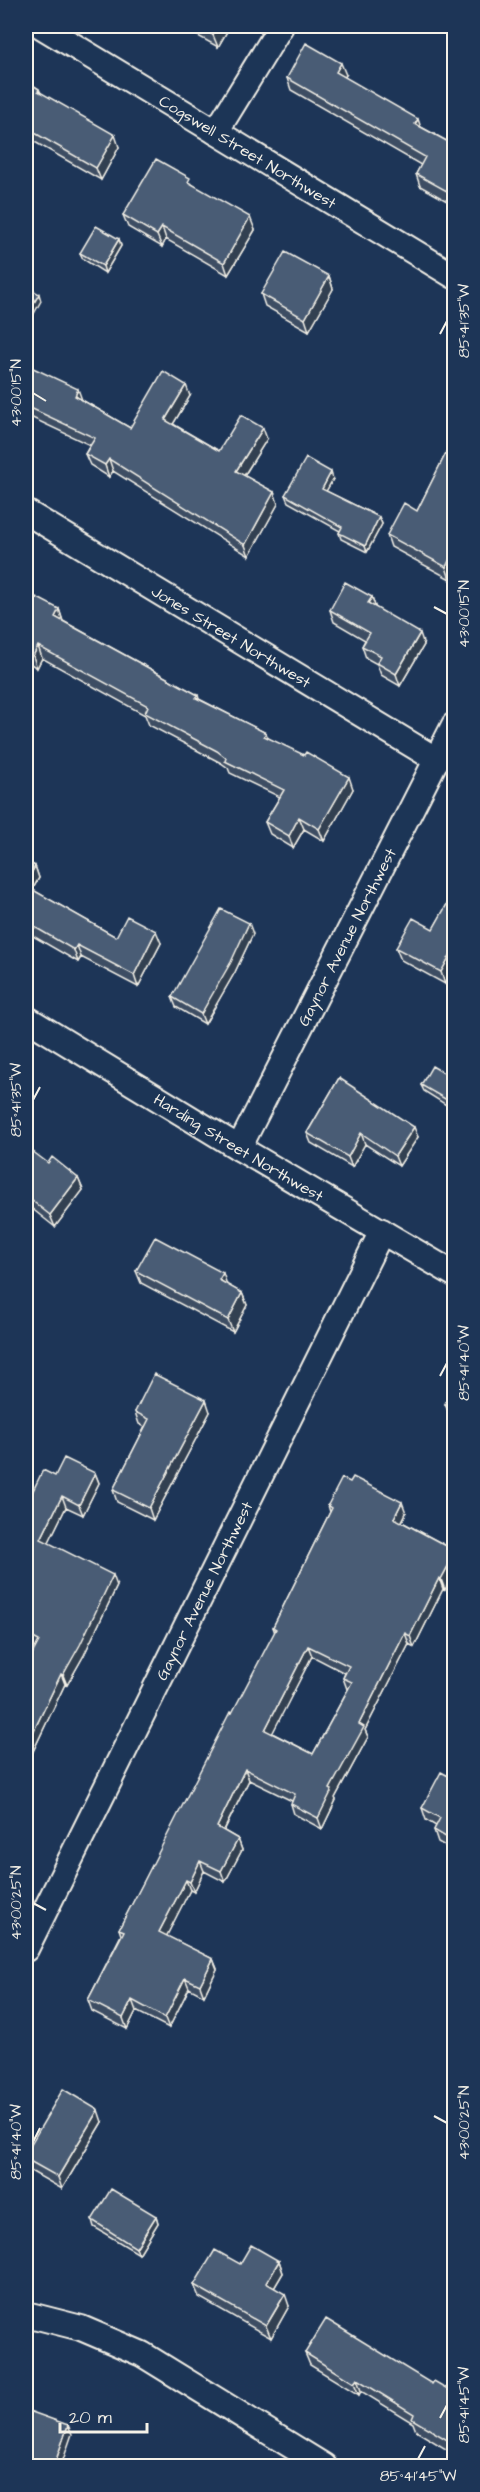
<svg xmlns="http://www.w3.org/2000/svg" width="480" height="2492" font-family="'Architects Daughter',sans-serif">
	<rect width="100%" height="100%" fill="#1d3557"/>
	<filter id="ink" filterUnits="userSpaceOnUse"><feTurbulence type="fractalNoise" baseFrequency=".0167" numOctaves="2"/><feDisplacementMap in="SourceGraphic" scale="12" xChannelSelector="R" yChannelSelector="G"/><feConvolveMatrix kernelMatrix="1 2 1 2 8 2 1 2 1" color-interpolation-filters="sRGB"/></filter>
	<g filter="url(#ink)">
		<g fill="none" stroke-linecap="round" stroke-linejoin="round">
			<g stroke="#f4f1e8" stroke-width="28">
				<g id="street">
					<path id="s1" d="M41 26 454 276"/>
					<path d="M216 132 281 26"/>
					<path id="s2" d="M26 512 437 760"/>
					<path id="s3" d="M26 1018 239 1148 454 1274"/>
					<path id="s4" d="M239 1148 454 725"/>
					<path id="s5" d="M26 1949 382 1231"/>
					<path d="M26 2314 81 2328 142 2354 324 2466"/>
				</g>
			</g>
			<use href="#street" stroke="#1d3557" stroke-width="24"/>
		</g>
		<path fill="#3e4e64" stroke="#f4f1e8" stroke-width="1.5" fill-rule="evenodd" d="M187 26H230L218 47 189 31Z
			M346 75 344 77 421 127 454 145V205L420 186 416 174 421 165 291 90 287 78Z
			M26 81 39 89 41 93 119 147 101 180 26 137Z
			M192 184 255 230 228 275 166 239 162 247 128 227 123 215Z
			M119 239 121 246 105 273 83 259 80 253Z
			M329 276 333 289 309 331 265 306 261 294Z
			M26 371 82 400 130 428 190 396 173 424 219 451 267 439 244 476 274 492 278 504 249 556 113 471 109 477 90 465 85 454 90 445 26 415Z
			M454 437 450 579 391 547 387 535 417 511Z
			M333 479 326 491 379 517 382 524 367 552 341 539 339 533 340 531 288 502 285 495Z
			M372 597 375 607 424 645 400 686 381 675 377 664 366 658 362 646 365 640 334 622 330 610Z
			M26 602 32 605 59 609 63 621 198 695 199 699 266 733 268 738 353 789 324 841 304 829 293 848 270 834 265 822 280 797 230 773 228 768 221 763 149 725 145 715 42 658 37 668 26 661Z
			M26 861 35 866 39 878 32 890 116 937 161 943 138 987 81 957 78 962 26 932Z
			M454 892V968L445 984 401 960 396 948 433 929Z
			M253 934 235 972 205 1024 176 1007 172 997Z
			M339 1078 418 1137 399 1166 365 1144 352 1167 311 1143 307 1133Z
			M454 1079V1110L424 1091 421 1085Z
			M26 1160 48 1163 78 1178 83 1190 55 1227 26 1204Z
			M136 1271 227 1285 242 1293 247 1305 233 1332 141 1283Z
			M454 1385V1418L450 1416 445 1404Z
			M135 1412H210L153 1520 117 1502 113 1490 145 1427 139 1424Z
			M95 1473 99 1483 83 1515 66 1507 48 1543 117 1586 84 1655 67 1685 65 1684 26 1766V1666L36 1648 26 1643V1505L55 1476Z
			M328 1505 406 1513 402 1522 454 1550 445 1590 443 1589 414 1647 409 1644 365 1730 368 1737 335 1798 336 1800 322 1829 294 1814 291 1804 292 1801 249 1780 224 1831 238 1839 242 1850 225 1882 204 1871 194 1892 190 1890 166 1936 213 1959 217 1969 204 1996 189 1988 169 2028 136 2011 127 2029 92 2011 88 2000 121 1935 119 1929 275 1633 273 1627 330 1512ZM312 1656 345 1673 343 1678 347 1689H348L313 1754 272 1733Z
			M454 1779V1851L438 1842 434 1830 436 1826 426 1820 422 1808Z
			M102 2122 62 2189 27 2169 26 2165V2152Z
			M156 2216 158 2223 139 2254 94 2227 92 2220Z
			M279 2261 283 2273 274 2288 289 2306 271 2338 199 2297 194 2285 240 2264Z
			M305 2353 432 2384 451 2391 454 2384V2454L416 2431 413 2423 361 2391 359 2395 310 2365Z"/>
		<path fill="#324051" stroke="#f4f1e8" stroke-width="1.5" d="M219 26H230L218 47 213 35Z
			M341 63 346 75 340 84 336 72Z
			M418 119 422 131 415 124Z
			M115 135 119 147 101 180 96 168Z
			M250 217 255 230 228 275 224 263Z
			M162 227 166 239 162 247 157 235Z
			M119 239 121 246 105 273 103 266Z
			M329 276 333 289 309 331 305 319Z
			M39 294 41 301 27 326 26 317Z
			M186 385 190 396 169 431 165 420Z
			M78 389 82 400 75 396Z
			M263 428 267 439 240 482 236 471Z
			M109 459 113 471 109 477 105 465Z
			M331 472 333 479 324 495 322 489Z
			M274 492 278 504 249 556 245 545Z
			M379 517 382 524 367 552 365 546Z
			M454 550V571L450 579 446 567Z
			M372 597 376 609 368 603Z
			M59 609 63 622 55 617Z
			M420 633 424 645 400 686 396 674Z
			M38 646 42 658 37 668 33 656Z
			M349 777 353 789 324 841 319 829Z
			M299 817 304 829 293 848 289 836Z
			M35 866 39 878 28 897 26 889V883Z
			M249 923 253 934 235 972 205 1024 201 1014Z
			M156 931 161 943 138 987 134 975Z
			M77 945 81 957 78 962 74 950Z
			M454 948V968L445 984 441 972Z
			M414 1127 418 1137 399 1166 395 1156Z
			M361 1133 365 1144 352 1167 348 1157Z
			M78 1178 83 1190 55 1227 50 1215Z
			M223 1273 227 1285 219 1280Z
			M242 1293 247 1305 233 1332 228 1320Z
			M206 1400 210 1412 153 1520 149 1508Z
			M95 1473 99 1483 83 1515 79 1505Z
			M62 1496 66 1507 45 1550 41 1539Z
			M402 1502 406 1513 398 1529 394 1518Z
			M454 1555V1572L445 1590 441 1579Z
			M113 1575 117 1586 84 1655 67 1685 63 1675Z
			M439 1578 443 1589 414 1647 410 1636Z
			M405 1633 409 1644 365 1730 368 1737 335 1798 336 1800 322 1829 318 1818 330 1789 359 1724Z
			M308 1646 312 1656 269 1740 265 1730Z
			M61 1674 65 1684 26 1766V1747Z
			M245 1769 249 1780 220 1838 217 1827Z
			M238 1839 242 1850 225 1882 221 1871Z
			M200 1861 204 1871 194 1892 190 1882Z
			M186 1880 190 1890 163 1943 159 1932Z
			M213 1959 217 1969 204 1996 200 1985Z
			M185 1978 189 1988 169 2028 165 2018Z
			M132 2000 136 2011 127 2029 123 2018Z
			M98 2110 102 2122 62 2189 58 2177Z
			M156 2216 158 2223 139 2254 136 2248Z
			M279 2261 283 2273 270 2295 266 2283Z
			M285 2294 289 2306 271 2338 266 2326Z
			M357 2379 361 2391 359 2395 354 2383Z
			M68 2425 72 2434 61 2466H54Z"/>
		<path fill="#485b74" stroke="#f4f1e8" stroke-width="1.5" fill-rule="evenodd" d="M196 26H219L213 35Z
			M306 43 341 63 336 72 418 119 415 124 454 145V195L416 174 425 157 287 78Z
			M26 81 39 89 38 91 115 135 96 168 26 128Z
			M156 159 190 178 188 182 250 217 224 263 162 227 157 235 123 215Z
			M96 226 119 239 103 266 80 253Z
			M285 252 329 276 305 319 261 294Z
			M26 286 39 294 26 317Z
			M31 367 78 389 75 396 130 428 163 371 186 385 165 420 219 451 241 415 263 428 236 471 274 492 245 545 109 459 105 465 85 454 95 438 26 406V371L28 373Z
			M454 437V550L446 567 387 535 404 503 417 511Z
			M306 458 331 472 322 489 379 517 365 546 339 533 342 527 285 495Z
			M345 582 372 597 368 603 420 633 396 674 377 663 381 656 362 646 370 633 330 610Z
			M36 597 59 609 55 617 198 695 196 698 266 733 264 736 304 755 306 752 349 777 319 829 299 817 289 836 265 822 284 790 225 761 226 758 217 751 145 713 148 706 38 646 33 656 26 652V602L32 605Z
			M26 861 35 866 26 883Z
			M26 886 116 937 127 916 156 931 134 975 77 945 74 950 26 922Z
			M454 892V948L441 972 396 948 413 918 433 929Z
			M221 909 249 923 231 962 201 1014 172 997Z
			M432 1066 454 1079V1099L452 1103 421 1085Z
			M339 1078 414 1127 395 1156 361 1133 348 1157 307 1133Z
			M32 1151 48 1163 52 1157 78 1178 50 1215 26 1196V1160Z
			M155 1237 223 1273 219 1280 242 1293 228 1320 136 1271Z
			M154 1374 206 1400 149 1508 113 1490 149 1419 135 1412Z
			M454 1385V1408L445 1404Z
			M64 1458 95 1473 79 1505 62 1496 41 1539 113 1575 80 1645 63 1675 61 1674 26 1747V1666L39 1641 26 1634V1505L43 1470 55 1476Z
			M353 1477 402 1502 394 1518 454 1550V1555L441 1579 439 1578 410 1636 405 1633 359 1724 364 1727 330 1789 332 1790 318 1818 291 1804 295 1794 245 1769 217 1827 238 1839 221 1871 200 1861 190 1882 186 1880 159 1932 213 1959 200 1985 185 1978 165 2018 132 2000 123 2018 88 2000 124 1931 119 1929 143 1883 230 1712 232 1713 276 1629 273 1627 332 1508 328 1505 342 1478 350 1482ZM308 1646 349 1666 343 1678 352 1682 313 1754 265 1730Z
			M441 1772 454 1779V1842L434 1830 440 1818 422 1808Z
			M63 2089 98 2110 58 2177 26 2159V2152Z
			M111 2189 156 2216 136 2248 92 2220Z
			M251 2245 279 2261 266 2283 285 2294 266 2326 194 2285 215 2250 240 2264Z
			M326 2319 432 2384 434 2381 451 2391 454 2384V2444L412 2419 414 2414 357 2379 354 2383 305 2353Z
			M29 2411 68 2425 54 2466H26V2422Z"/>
	</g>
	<path fill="none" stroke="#f4f1e8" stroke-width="2" d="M440 334 447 321M33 393 46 401M434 607 447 614M33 1100 40 1087M440 1376 447 1363M33 1903 46 1910M434 2116 447 2123M33 2142 40 2128M440 2418 447 2405M418 2459 425 2446"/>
	<g text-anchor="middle" stroke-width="4.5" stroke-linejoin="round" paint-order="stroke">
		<g font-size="16" fill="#f4f1e8" stroke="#1d3557">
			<text dy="6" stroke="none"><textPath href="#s1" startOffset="242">Cogswell Street Northwest</textPath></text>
			<text dy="6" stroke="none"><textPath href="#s2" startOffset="240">Jones Street Northwest</textPath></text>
			<text dy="6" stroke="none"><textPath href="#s4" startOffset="237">Gaynor Avenue Northwest</textPath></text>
			<text dy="6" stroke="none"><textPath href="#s3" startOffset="249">Harding Street Northwest</textPath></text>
			<text dy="6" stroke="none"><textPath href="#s5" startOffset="400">Gaynor Avenue Northwest</textPath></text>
		</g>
	</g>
	<rect width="480" height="2492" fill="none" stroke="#1d3557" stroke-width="66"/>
	<path d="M60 2423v9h87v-9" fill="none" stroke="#f4f1e8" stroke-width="3"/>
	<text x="69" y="2423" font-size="18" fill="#f4f1e8" stroke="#1d3557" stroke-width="4.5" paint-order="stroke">20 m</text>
	<rect x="33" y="33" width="414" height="2426" fill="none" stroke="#f4f1e8" stroke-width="2"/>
	<g font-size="15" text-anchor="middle" fill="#f4f1e8">
		<text transform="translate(464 321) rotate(-90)" y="5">85°41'35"W</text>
		<text transform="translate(16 393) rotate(-90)" y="5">43°00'15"N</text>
		<text transform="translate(464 614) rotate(-90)" y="5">43°00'15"N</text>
		<text transform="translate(16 1100) rotate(-90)" y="5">85°41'35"W</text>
		<text transform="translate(464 1363) rotate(-90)" y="5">85°41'40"W</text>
		<text transform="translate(16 1903) rotate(-90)" y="5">43°00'25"N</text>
		<text transform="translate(464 2123) rotate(-90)" y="5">43°00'25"N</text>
		<text transform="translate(16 2142) rotate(-90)" y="5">85°41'40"W</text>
		<text transform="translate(464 2405) rotate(-90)" y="5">85°41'45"W</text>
		<text x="418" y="2481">85°41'45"W</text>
	</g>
</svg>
